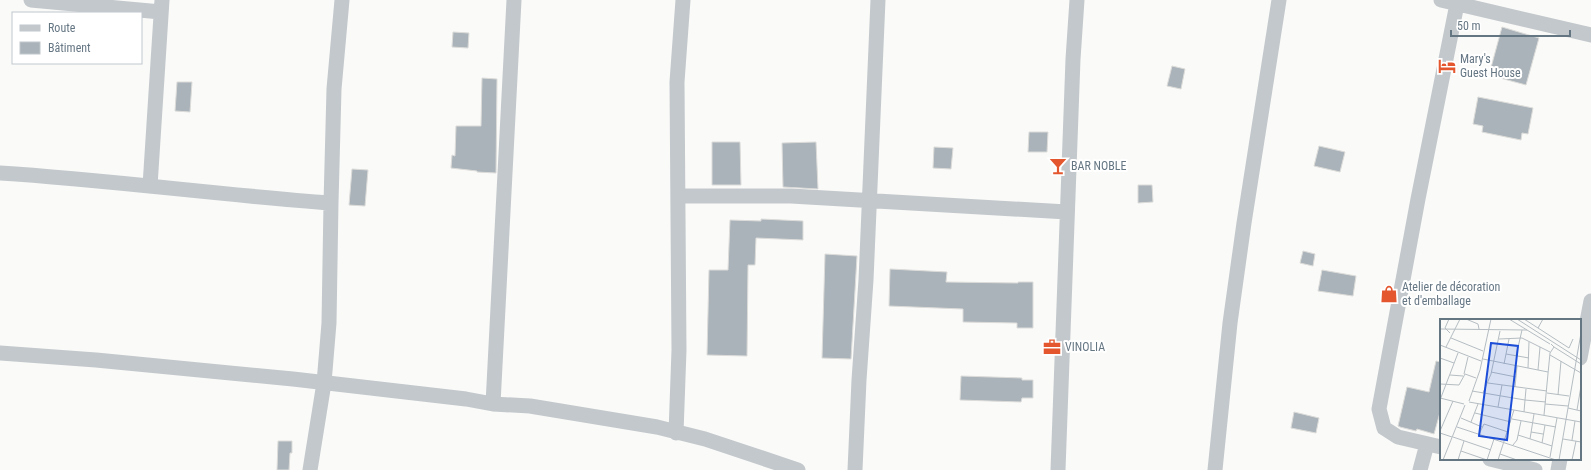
<svg xmlns="http://www.w3.org/2000/svg" width="1591" height="470" font-family="'Roboto Condensed',sans-serif">
	<rect width="100%" height="100%" fill="#fafaf8"/>
	<path fill="#aab3b9" stroke="#dcdcda" d="M1502 27 1539 38 1526 85 1489 75Z
		M453 32 469 33 468 48 452 47Z
		M1172 66 1185 69 1181 89 1167 86Z
		M482 78 497 79 496 173 477 172V171L451 168 452 155 455 156 456 126H481Z
		M177 82H192L190 112 175 111Z
		M1478 97 1533 108 1528 134 1522 133 1521 140 1482 132 1483 126 1473 124Z
		M1029 132H1048L1047 152H1028Z
		M712 142H740L741 185H712Z
		M816 142 818 189 783 187 782 143Z
		M1319 146 1345 152 1340 172 1314 166Z
		M934 147 953 148 951 169 933 168Z
		M352 169 368 170 365 206 349 205Z
		M1138 185H1152L1153 202 1138 203Z
		M761 219 803 221V240L756 238 755 265H748L747 356 707 355 709 270H728L730 220 761 221Z
		M1303 251 1315 254 1313 266 1300 263Z
		M825 254 857 256 851 359 822 358Z
		M890 269 947 272 946 282 1018 283V282H1033V328H1017V323L963 322V309L889 306Z
		M1322 270 1356 276 1353 296 1318 291Z
		M1436 361 1441 362V409L1434 434 1417 429 1416 431 1400 427 1398 426 1407 387 1429 392Z
		M961 376 1022 378V380H1033V398H1022L1021 402 960 400Z
		M1294 412 1319 418 1316 433 1291 428Z
		M278 441H292V453H290L289 470H277Z"/>
	<g fill="none" stroke-linecap="round" stroke-linejoin="round">
		<path stroke="#c3c8cc" stroke-width="15" d="M31 0 161 12
			M1441 0 1591 35
			M0 173C110 180 220 195 331 203
			M150 186 162 0
			M678 196H791L1067 212
			M0 353 96 360 293 379 466 399 493 404 530 406 657 427 705 439 798 470
			M1580 358 1591 301
			M493 404 514 0
			M676 433 679 350 677 82 683 0
			M1441 447 1398 437 1384 428 1379 409 1418 199 1457 4
			M1490 459 1535 470
			M310 470 324 383 329 323 331 203 334 89 342 0
			M855 470 859 380 866 280 878 0
			M1058 470 1073 59 1077 0
			M1215 470 1230 323 1244 223 1279 0
			M1420 470 1427 444
			M1558 470 1560 459"/>
	</g>
	<defs>
		<g id="hotel-bare" transform="scale(1.38)"><path d="M-6-4.5h1.5V1H6V5H4.5V3h-9V5H-6ZM-4 0a1.8 1.8 0 1 1 3.6 0ZM.5 0V-2.5h3Q6-2.5 6 0Z" fill="#e4572e" stroke="#fff" stroke-width="2.5" paint-order="stroke"/></g>
		<g id="bar-bare" transform="scale(1.38)"><path d="M-6-5H6L.8 .8V4.5H3.5V6h-7V4.5H-.8V.8Z" fill="#e4572e" stroke="#fff" stroke-width="2.5" paint-order="stroke"/></g>
		<g id="shop-bare" transform="scale(1.38)"><path d="M-5-2.5h2.3a2.7 3.5 0 0 1 5.4 0H5L5.5 6h-11ZM-1.5-2.5h3a1.5 2.3 0 0 0-3 0Z" fill="#e4572e" stroke="#fff" stroke-width="2.5" paint-order="stroke"/></g>
		<g id="office-bare" transform="scale(1.38)"><path d="M-6-3h4V-5.5h4V-3h4V5H-6ZM-1-4.5V-3h2v-1.5ZM-6 0V1H6V0Z" fill="#e4572e" stroke="#fff" stroke-width="2.5" paint-order="stroke"/></g>
	</defs>
	<g fill-rule="evenodd">
		<use href="#hotel-bare" x="1447" y="66"/>
		<use href="#bar-bare" x="1058" y="166"/>
		<use href="#shop-bare" x="1389" y="294"/>
		<use href="#office-bare" x="1052" y="347"/>
	</g>
	<g text-anchor="middle" stroke-width="4" stroke-linejoin="round" paint-order="stroke">
		<g font-size="12" fill="#657683" stroke="#fff" text-anchor="start">
			<text x="1460" y="63">Mary's<tspan x="1460" dy="14">Guest House</tspan></text>
			<text x="1071" y="170">BAR NOBLE</text>
			<text x="1402" y="291">Atelier de décoration<tspan x="1402" dy="14">et d'emballage</tspan></text>
			<text x="1065" y="351">VINOLIA</text>
		</g>
	</g>
	<g transform="translate(1440 319)">
		<rect width="141" height="141" fill="#fafaf8"/>
		<path fill="none" stroke="#b5bdc2" stroke-width="1" d="M9 0 5 9 10 14M26 0 38 5 39 10M69 0 87 11M77 0 141 41M84 0 98 9 103 0M98 9 129 29 133 20M0 10 87 11 110 25M11 19 43 32M59 20 82 19 110 33M0 26 41 42M6 28 20 0M114 28 141 45M66 35 89 39M110 36 141 54M76 37 82 11M0 39 14 44M43 40 108 53M64 45 69 20M88 49 89 23M98 51 100 28M51 53 76 58M24 55 28 38M10 56 23 57M48 64 107 72M0 65 19 66 25 55 36 59M75 68 77 47M86 70 85 81 106 83M32 72 85 81 84 93M43 74 51 55 60 12M107 74 129 77M118 76 121 42M0 79 24 85M0 81 18 34M29 82 40 51 51 0M29 83 141 103M105 85 128 87M58 88 62 66M128 89 141 92M137 91 141 67M35 94 71 103M104 96 110 34 114 28 111 25M21 99 42 108M72 100 116 108M31 103 38 85M17 108 116 141M0 112 13 82M91 113 103 115M0 114 12 118M39 115 44 105 68 113M78 116 112 127M13 118 51 131M90 120 94 95M123 120 141 123M132 121 135 102M102 124 105 106M73 126 77 121 81 102M21 132 47 141M60 135 77 141M110 138 117 99M3 141 25 86M18 141 24 122M47 141 54 120M58 141 74 91M119 141 141 14M132 141 136 122"/>
		<path fill="#1d4ed8" fill-opacity="0.15" stroke="#1d4ed8" stroke-width="2" d="M51 24 78 27 67 121 39 117Z"/>
		<rect width="141" height="141" fill="none" stroke="#657683" stroke-width="2"/>
	</g>
	<rect x="12" y="12" width="130" height="52" fill="#ffffff" stroke="#c1c8cd"/>
	<rect x="20" y="25" width="20" height="6" fill="#c3c8cc" stroke="#c1c8cd"/>
	<text x="48" y="32" font-size="12" fill="#657683">Route</text>
	<rect x="20" y="42" width="20" height="12" fill="#aab3b9" stroke="#c1c8cd"/>
	<text x="48" y="52" font-size="12" fill="#657683">Bâtiment</text>
	<path d="M1451 30v6h119v-6" fill="none" stroke="#657683" stroke-width="2"/>
	<text x="1457" y="30" font-size="12" fill="#657683" stroke="#ffffff" stroke-width="3" paint-order="stroke">50 m</text>
</svg>
